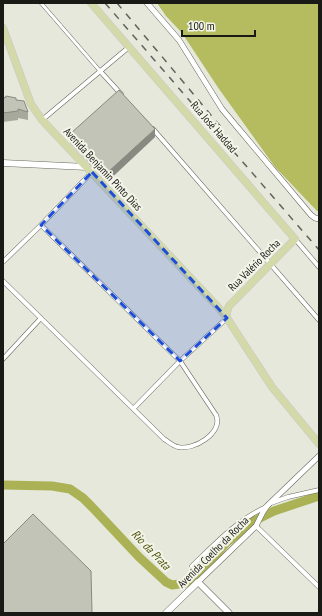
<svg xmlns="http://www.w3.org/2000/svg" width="322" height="616" font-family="'PT Sans Narrow',sans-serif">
	<rect width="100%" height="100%" fill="#e6e8dc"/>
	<path fill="#b5bc60" d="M157 3H319V211H317L275 167 219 89 182 33 166 16Z"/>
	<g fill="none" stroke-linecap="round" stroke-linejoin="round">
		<path stroke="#abb256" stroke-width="9" d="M3 485 52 486 70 489 83 498 92 507 139 557 166 582 172 585 186 583 217 554 226 543 238 534 248 524 274 511 319 496"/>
		<g stroke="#67685d" stroke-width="4">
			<path id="pedestrian" d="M41 3 100 71"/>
		</g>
		<g stroke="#67685d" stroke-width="5">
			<path id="minor" d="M100 71 121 94
				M42 120 129 47
				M153 129 319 320
				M295 239 319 267
				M3 262 41 225 92 172
				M3 281 164 439C169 442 173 446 178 447 193 451 224 433 216 415L180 361 41 225
				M3 359 41 318
				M134 408 180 361 227 318
				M271 503 288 497 319 490
				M256 526 319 587
				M192 566C215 544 237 520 266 507"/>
		</g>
		<g stroke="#67685d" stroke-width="6">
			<path id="tertiary" d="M147 3 179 40 222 109 311 215 315 218 319 219
				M198 582 256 526 263 512 267 506 319 456"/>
		</g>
		<g stroke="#67685d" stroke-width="7">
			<path id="secondary" d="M3 163 87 167
				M166 613 198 582 229 613"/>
		</g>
		<g stroke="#c8c8c7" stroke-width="8">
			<path id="primary" d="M91 3 295 239 229 306 227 312V318
				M3 28 31 104 42 120 217 306 227 318 272 387 319 444"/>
		</g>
		<use href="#pedestrian" stroke="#fff" stroke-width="3"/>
		<use href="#minor" stroke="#fff" stroke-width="4"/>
		<use href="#tertiary" stroke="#fff" stroke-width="5"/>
		<use href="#secondary" stroke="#fff" stroke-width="6"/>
		<use href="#primary" stroke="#d4d9a9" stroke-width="7"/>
		<path stroke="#61625b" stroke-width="1.5" stroke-dasharray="7 7" stroke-linecap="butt" d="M105 3 319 250
			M117 3 221 127"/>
	</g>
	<path fill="#a7a99d" d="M3 97 16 100 28 112V120L18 118V120L3 122Z
		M70 134 155 137 107 182 70 143Z"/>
	<path fill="#888980" d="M155 129V137L107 182V173Z"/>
	<path fill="#c2c4b7" stroke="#888980" d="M119 90 155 129 107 173 70 134Z
		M6 96 16 98V100L24 101 28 112 18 109V111L3 113V97L5 98Z
		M33 514 91 571 92 613H3V544Z"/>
	<path fill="#1d4ed8" fill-opacity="0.2" stroke="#1d4ed8" stroke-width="3" stroke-dasharray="8 5" stroke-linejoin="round" d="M92 172 227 318 180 361 41 225Z"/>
	<g text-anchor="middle" stroke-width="4" stroke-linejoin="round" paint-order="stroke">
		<g font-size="11" fill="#191915" stroke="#f4f5e9">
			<text transform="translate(214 127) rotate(49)" y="4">Rua José Haddad</text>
			<text transform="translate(103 169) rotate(47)" y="4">Avenida Benjamin Pinto Dias</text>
			<text transform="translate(254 265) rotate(-45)" y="4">Rua Valério Rocha</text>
			<text transform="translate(213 552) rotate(-45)" y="4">Avenida Coelho da Rocha</text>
		</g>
		<g font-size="12" font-style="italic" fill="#51550f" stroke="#f4f5e9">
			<text transform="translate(151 550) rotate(46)" y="4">Rio da Prata</text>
		</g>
	</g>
	<rect width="322" height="616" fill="none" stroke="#191915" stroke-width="8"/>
	<path d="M182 30v6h73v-6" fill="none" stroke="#191915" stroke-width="2"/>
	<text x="188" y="30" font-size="12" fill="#191915" stroke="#f4f5e9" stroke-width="3" paint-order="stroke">100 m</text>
</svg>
